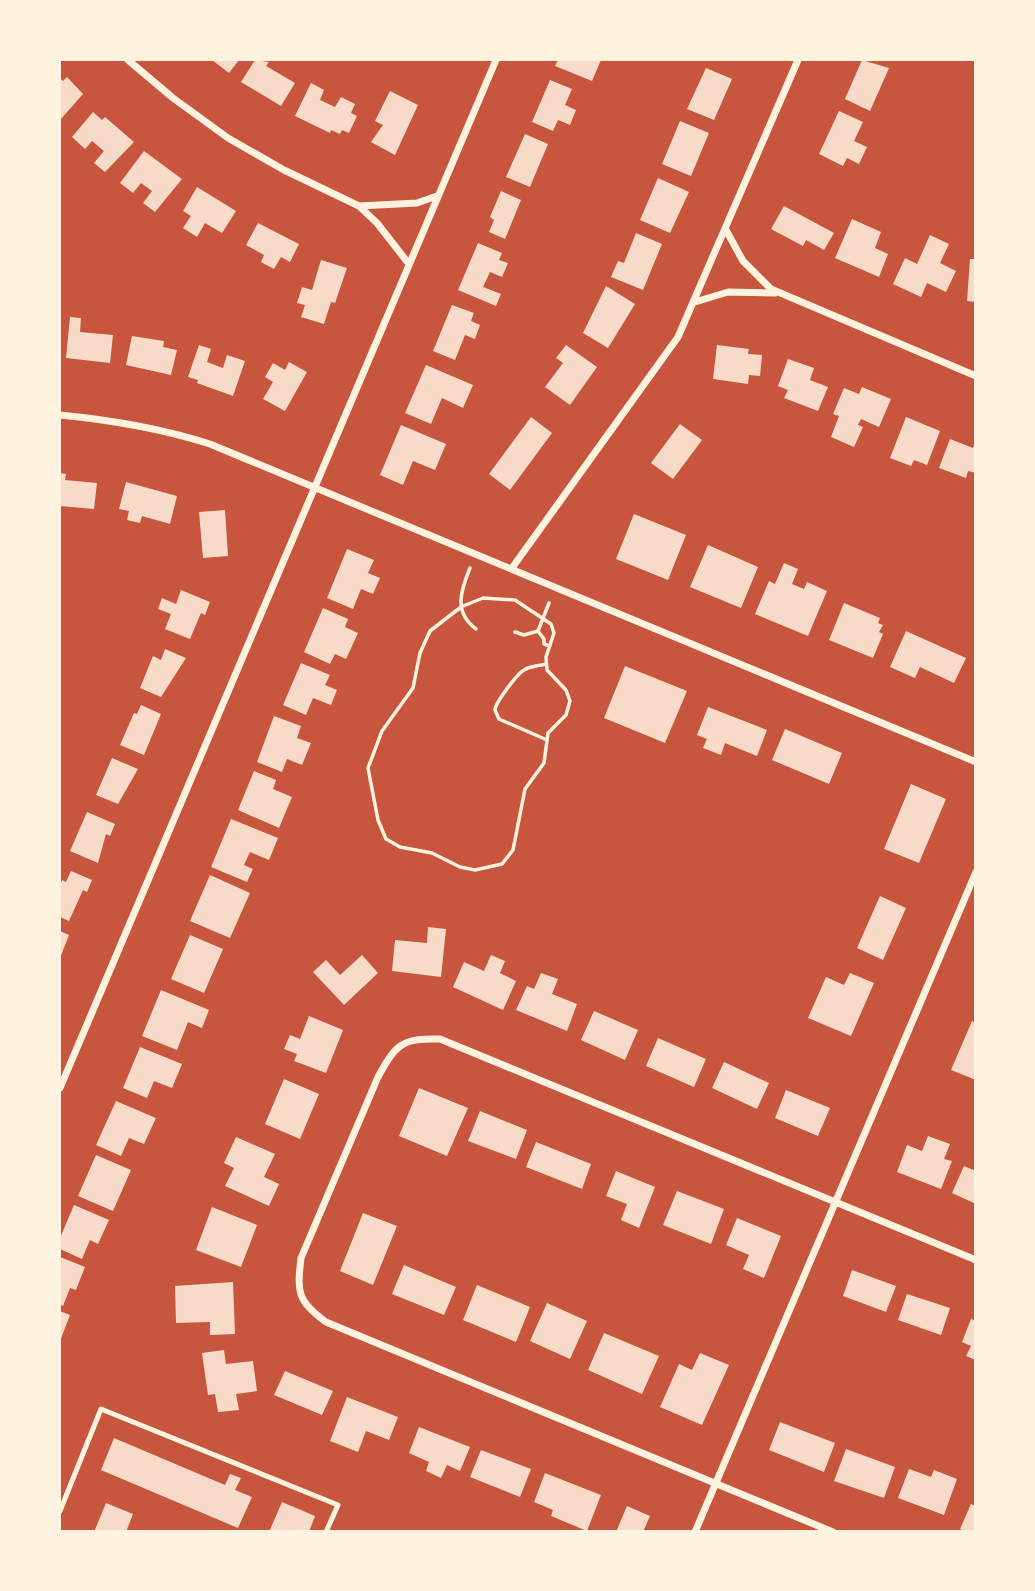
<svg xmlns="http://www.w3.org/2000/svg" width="1035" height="1591" font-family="'Exo 2',sans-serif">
	<rect width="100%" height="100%" fill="#c8553d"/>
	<path fill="#f7dbc8" d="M212 60H239L229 73Z
		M255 60 269 62 266 66 295 83 281 106 241 82Z
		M558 60H601L592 81 555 66Z
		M862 60 889 68 870 111 845 99Z
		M706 68 732 79 714 120 687 109Z
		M67 77 83 94 60 120V78L63 81Z
		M550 80 572 89 565 105 576 110 570 125 558 120 553 131 532 122Z
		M311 83 324 90 320 100 335 107 341 97 355 104 351 113 357 116 349 133 342 130 340 134 331 130 330 133 295 116Z
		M390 91 418 105 395 155 371 142 383 125 375 121Z
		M839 111 863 122 854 141 867 147 859 164 847 158 843 166 819 154Z
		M93 112 102 120 105 117 134 142 105 172 94 163 104 151 92 141 85 149 72 137Z
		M680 121 709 133 691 176 662 164Z
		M525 134 548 144 530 187 506 177Z
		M144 151 182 179 155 212 143 203 152 191 141 183 133 193 120 183Z
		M658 178 689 192 670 233 640 220Z
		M197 187 236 211 222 233 205 223 197 237 183 228 191 216 183 211Z
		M501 191 521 200 505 239 489 232 494 220 490 217Z
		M784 206 834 233 824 250 806 240 803 246 771 229Z
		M852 219 881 232 875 248 888 254 879 277 835 258Z
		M258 223 299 244 290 262 281 257 274 269 261 262 264 255 246 245Z
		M636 233 662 244 643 290 611 277 618 261 624 263Z
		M930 235 949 244 940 263 956 271 946 292 927 283 921 297 893 284 905 258 917 264Z
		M478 243 502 253 499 260 508 263 502 277 490 272 483 287 501 294 496 306 458 290Z
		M970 259H976V302L967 301Z
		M321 260 347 268 335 303 331 302 324 324 301 317 305 305 297 303 302 287 312 290Z
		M606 286 635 304 608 348 583 333Z
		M452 305 474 313 471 321 480 325 475 339 465 335 455 360 433 351Z
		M70 317 81 318 80 332 113 335 110 363 66 358Z
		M132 336 164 341 163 347 177 350 171 375 126 365Z
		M199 345 211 349 207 362 223 368 227 355 245 361 233 396 197 383 198 380 188 377Z
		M566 345 597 367 570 405 545 387 563 363 556 358Z
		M717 345 749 349 748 354 762 355 760 376 749 375 748 384 713 379Z
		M788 359 814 368 810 380 828 387 818 411 784 398 788 390 778 386Z
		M289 362 307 372 285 411 263 399 273 382 265 377 273 363 285 370Z
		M426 365 473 385 463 408 442 398 431 424 405 413Z
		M862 387 891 399 879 427 861 419 858 425 863 427 854 447 831 437 839 416 833 414 844 388 859 394Z
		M531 417 552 433 510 490 489 474Z
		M906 417 940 431 927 465 914 460 911 466 890 458Z
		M680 424 702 440 673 479 651 463Z
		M401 425 446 444 435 470 413 461 403 485 380 475Z
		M950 439 973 448 976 441V473L968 471 966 478 939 468Z
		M60 473 66 474 65 480 97 483 94 509 60 506Z
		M126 482 177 496 170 524 142 516 140 523 127 520 129 511 119 509Z
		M225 510 228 556 203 558 199 512Z
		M634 514 686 535 668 580 616 559Z
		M708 545 758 567 741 608 690 587Z
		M347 549 374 560 368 573 380 578 373 594 361 589 353 609 327 598Z
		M784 563 798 569 792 584 804 589 807 582 827 591 808 636 755 614 769 581 775 584Z
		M181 590 210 602 205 615 201 613 190 639 165 629 171 614 158 609 162 598 176 604Z
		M844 603 880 618 878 623 883 625 879 632 883 634 873 658 829 640Z
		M323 608 348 619 345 627 358 633 346 659 335 654 330 664 304 652Z
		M906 631 966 658 954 683 920 667 915 678 890 667Z
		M165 649 186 658 161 697 140 688 153 656 161 660Z
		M301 663 330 675 325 685 337 690 331 705 313 698 306 715 283 705Z
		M625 666 687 691 665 743 604 718Z
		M141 705 161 714 144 755 120 745 134 713 137 714Z
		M708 707 767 730 757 756 725 743 721 755 703 748 707 739 697 735Z
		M274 716 301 726 297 738 311 743 302 765 287 759 282 772 257 762Z
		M785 729 842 753 829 784 772 760Z
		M112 758 138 769 118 804 96 795Z
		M254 771 276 780 273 789 292 797 279 828 238 810Z
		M911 784 946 799 919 863 884 849Z
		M87 812 115 824 110 836 106 834 98 863 70 851Z
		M231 819 278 838 269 860 250 852 244 865 253 869 247 882 211 867Z
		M71 871 92 880 87 892 83 890 69 921 60 917V886L62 880 66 882Z
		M210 875 250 893 230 938 190 921Z
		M880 896 906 908 883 960 857 948Z
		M428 927 446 929 441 977 392 971 395 940 427 943Z
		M60 931 69 935 60 958Z
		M190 935 223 949 204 993 171 979Z
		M362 955 378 973 344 1005 313 972 326 960 340 975Z
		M491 955 505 961 500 973 516 981 503 1010 453 987 464 962 484 971Z
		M541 973 558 979 552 994 577 1004 567 1031 516 1010 527 986 534 989Z
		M850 973 874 983 851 1036 808 1018 826 977 844 985Z
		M161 990 209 1010 202 1028 188 1022 177 1050 142 1036Z
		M594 1011 638 1030 625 1060 581 1040Z
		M309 1016 343 1030 326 1073 294 1061 297 1054 284 1049 290 1035 300 1039Z
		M972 1021 976 1023V1080L951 1070Z
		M658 1038 706 1059 694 1087 646 1066Z
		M140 1047 182 1064 172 1088 154 1081 147 1098 123 1088Z
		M724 1062 769 1083 757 1109 712 1088Z
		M284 1079 319 1094 300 1139 265 1124Z
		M419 1088 468 1108 447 1156 399 1136Z
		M786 1090 830 1108 818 1136 775 1118Z
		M116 1101 156 1118 144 1144 129 1138 121 1156 96 1145Z
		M480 1111 527 1130 516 1159 468 1141Z
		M928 1136 950 1144 944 1159 952 1161 941 1189 897 1172 907 1145 922 1151Z
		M236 1137 275 1154 264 1177 279 1184 269 1206 225 1186 234 1168 224 1163Z
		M536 1142 591 1164 582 1189 526 1167Z
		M96 1155 131 1170 113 1211 78 1196Z
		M964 1166 976 1171V1204L952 1193Z
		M616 1171 655 1187 639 1228 621 1220 627 1204 606 1196Z
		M677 1191 724 1209 711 1244 663 1225Z
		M74 1205 109 1220 98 1244 90 1240 82 1259 60 1249V1238Z
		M212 1207 257 1225 241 1267 196 1250Z
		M363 1213 397 1226 373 1285 340 1271Z
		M737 1218 781 1236 764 1278 743 1269 749 1255 726 1245Z
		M60 1257 85 1267 76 1290 70 1288 63 1306 60 1304Z
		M404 1265 456 1287 444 1315 392 1294Z
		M852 1270 896 1286 886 1312 843 1296Z
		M233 1282 235 1334 210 1335V1322L176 1323 175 1286Z
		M477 1285 530 1307 516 1342 463 1320Z
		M907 1294 950 1308 941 1335 898 1320Z
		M547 1303 587 1321 570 1359 530 1341Z
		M60 1311 70 1315 60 1341Z
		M971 1319 976 1321V1360L966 1356 971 1346 962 1342Z
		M604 1333 659 1356 642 1394 588 1370Z
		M224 1350 226 1364 253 1361 257 1391 236 1394 239 1410 218 1412 215 1394 208 1395 202 1353Z
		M700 1353 729 1365 702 1425 660 1407 679 1364 692 1370Z
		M285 1371 333 1391 322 1415 274 1395Z
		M347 1397 398 1417 389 1440 366 1431 358 1452 330 1441Z
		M780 1422 835 1443 824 1472 769 1450Z
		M419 1427 470 1447 460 1471 447 1465 441 1478 426 1471 429 1462 409 1453Z
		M114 1438 225 1485 230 1474 241 1478 235 1490 252 1497 238 1528 101 1470Z
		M846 1449 895 1467 884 1498 834 1481Z
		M481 1450 531 1469 520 1497 470 1477Z
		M909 1469 931 1477 934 1470 957 1479 944 1515 898 1498Z
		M545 1473 601 1495 587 1531 551 1516 553 1510 534 1502Z
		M282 1502 315 1516 309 1532H269Z
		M106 1503 133 1514 126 1532H94Z
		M971 1504 976 1506V1532H966L960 1529Z
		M627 1506 650 1516 643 1532H616Z"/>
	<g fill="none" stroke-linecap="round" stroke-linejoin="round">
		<path stroke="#fff3e0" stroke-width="3.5" d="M470 568C461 590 453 612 476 629
			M483 598 515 600 551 624 554 633 546 657 547 670 566 690 570 701 566 715 548 733 544 763 525 789 513 850 502 864 475 870 460 867 432 853 400 847 386 839 378 820 368 768 382 731 413 688 420 653 430 631 461 607Z
			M549 603 538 631 544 639V644L550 646
			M515 632 524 635 538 631
			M546 664C539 666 530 666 524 670 517 674 495 703 495 710L499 719 547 740"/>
		<path stroke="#fff3e0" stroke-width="5" d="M60 1511 101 1409 338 1505 326 1532"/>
		<path stroke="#fff3e0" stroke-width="7" d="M128 60 173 98 228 138 284 170 359 206 377 223 409 264
			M359 206 417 203 437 196
			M726 230 743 261 771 289 976 376
			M695 302 728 292 775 293
			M60 415C111 420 160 428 210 444L976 762
			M512 568 678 337 798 60
			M60 1088 496 60
			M695 1532 976 872
			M833 1532 326 1322C297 1301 297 1292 301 1258L378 1077C396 1044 402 1038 440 1039L976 1260"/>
	</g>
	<rect width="1035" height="1591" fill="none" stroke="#fff3e0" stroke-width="122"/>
</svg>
